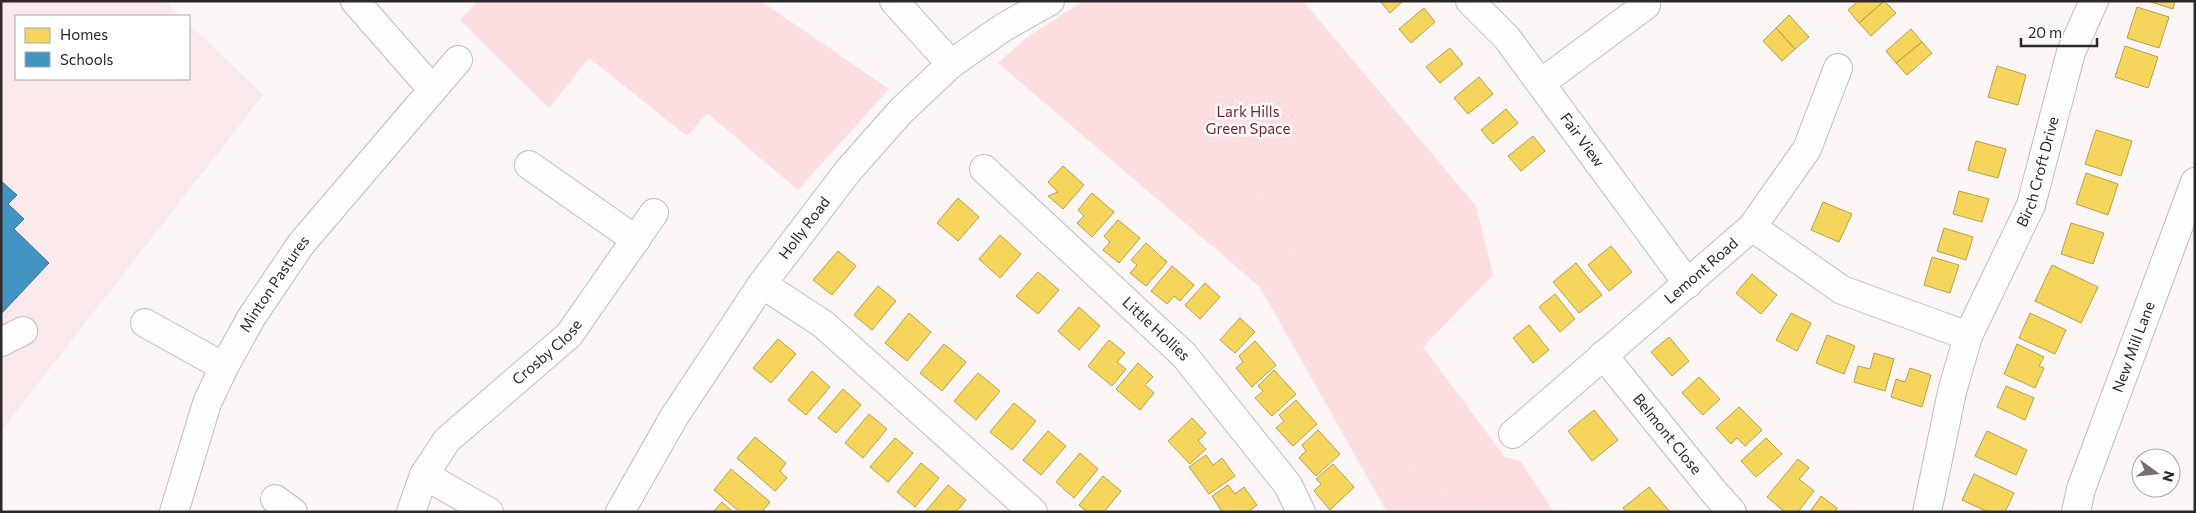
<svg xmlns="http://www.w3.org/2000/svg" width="2196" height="513" font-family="Commissioner,sans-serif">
	<rect width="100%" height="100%" fill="#fcf6f7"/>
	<path fill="#fae9ea" d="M1 1H165L181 16H16V79H189V24L263 95 1 431Z"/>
	<path fill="#fddee0" d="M477 1H761L889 89 798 190 707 113 687 136 589 58 549 108 460 20Z
		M1084 1H1303L1476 206 1493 275 1423 347 1505 457 1520 461 1554 512H1387L1260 287 998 63 1027 37Z"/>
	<path fill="#f6d55c" stroke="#baa14c" d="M1380 1H1403L1390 13Z
		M1858 1H1884L1859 23 1848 10Z
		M1884 1 1896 13 1871 36 1859 23Z
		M2148 1H2175L2173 9Z
		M2137 7 2169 17 2159 48 2127 38Z
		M1424 8 1435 22 1411 43 1399 29Z
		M1789 15 1809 37 1795 49 1776 28Z
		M1776 28 1795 49 1782 61 1763 41Z
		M1911 29 1922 42 1896 63 1886 51Z
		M1922 42 1932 53 1907 75 1896 63Z
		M2125 46 2158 57 2148 88 2115 77Z
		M1450 48 1463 64 1440 83 1426 67Z
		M1997 66 2026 75 2018 105 1988 97Z
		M1479 77 1493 94 1468 114 1454 98Z
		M1506 109 1518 123 1493 144 1481 130Z
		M2096 130 2132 141 2121 176 2085 164Z
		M1533 136 1545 151 1521 171 1508 156Z
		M1976 141 2006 149 1998 178 1968 170Z
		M1063 166 1084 185 1063 209 1048 196 1058 192 1048 182Z
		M2086 173 2118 184 2108 215 2076 204Z
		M1959 191 1989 199 1982 222 1953 214Z
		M1092 193 1114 212 1092 237 1077 223 1084 216 1078 210Z
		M958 198 979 217 958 241 937 223Z
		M1823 202 1852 214 1839 242 1811 230Z
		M1118 220 1140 238 1119 263 1103 250 1110 242 1104 236Z
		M2071 223 2104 233 2093 264 2061 254Z
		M1944 228 1973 237 1966 260 1937 251Z
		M1000 235 1021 254 1000 278 979 259Z
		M1146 243 1167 262 1146 286 1130 273 1137 265 1131 260Z
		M1611 246 1632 272 1609 291 1588 265Z
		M838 251 856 266 832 295 813 280Z
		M1932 257 1959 265 1950 293 1924 285Z
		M1576 263 1602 295 1579 313 1553 282Z
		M2052 265 2098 287 2081 323 2035 301Z
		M1172 266 1194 285 1180 301 1174 296 1167 304 1151 291Z
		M1038 272 1059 290 1038 314 1016 296Z
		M1752 274 1777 295 1761 314 1736 293Z
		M1205 283 1220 297 1200 319 1185 305Z
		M878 286 896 301 872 330 854 315Z
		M1555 294 1575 319 1560 332 1539 307Z
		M1079 307 1100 326 1079 350 1058 331Z
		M909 313 931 332 907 361 885 343Z
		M1791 313 1811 323 1797 351 1776 340Z
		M2030 313 2066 330 2055 354 2019 338Z
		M1240 318 1255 332 1235 353 1220 340Z
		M1529 325 1549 350 1533 363 1513 338Z
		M1827 335 1855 346 1844 374 1816 363Z
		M1669 337 1689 361 1672 376 1651 352Z
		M778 339 796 354 771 383 753 368Z
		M1109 340 1125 353 1117 362 1126 369 1112 386 1088 366Z
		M1255 341 1276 365 1252 387 1236 368 1243 362 1239 356Z
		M944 344 966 362 942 391 920 373Z
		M2017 344 2044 357 2039 366 2044 368 2035 388 2004 374Z
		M1874 353 1894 359 1885 391 1854 382 1858 366 1870 369Z
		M1138 363 1153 377 1145 385 1154 393 1140 410 1116 389Z
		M1910 368 1931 375 1922 407 1891 397 1896 379 1905 382Z
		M1274 370 1296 394 1272 416 1255 398 1263 391 1258 386Z
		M812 371 830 387 806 415 788 400Z
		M978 373 1000 391 976 420 954 401Z
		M1699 377 1720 399 1703 415 1682 393Z
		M2006 386 2034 398 2025 420 1997 407Z
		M843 389 861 405 836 433 818 418Z
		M1296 400 1317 424 1293 446 1276 428 1284 421 1279 415Z
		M1014 403 1036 421 1012 450 990 432Z
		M1739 407 1762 430 1745 446 1737 438 1731 444 1716 428Z
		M1594 410 1618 440 1592 461 1568 431Z
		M869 414 887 429 863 458 845 443Z
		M1192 418 1206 433 1198 441 1206 449 1190 464 1168 441Z
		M1318 430 1340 454 1316 476 1299 458 1306 451 1302 445Z
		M1048 431 1066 446 1041 475 1023 460Z
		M1987 431 2027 450 2016 475 1975 456Z
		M755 437 786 463 780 471 787 478 775 491 737 458Z
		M895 438 913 453 888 482 870 467Z
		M1766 438 1782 454 1756 477 1741 461Z
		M1080 453 1098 469 1074 498 1056 482Z
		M1206 455 1213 465 1222 458 1235 476 1209 494 1189 467Z
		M1798 459 1809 468 1799 479 1814 491 1798 512H1785L1767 497Z
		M921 463 939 478 915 507 897 492Z
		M1333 464 1354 487 1330 510 1314 491 1321 484 1316 479Z
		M731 469 770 502 762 512H740L714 490Z
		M1974 474 2014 493 2005 512H1988L1962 500Z
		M1103 476 1121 491 1104 512H1087L1079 505Z
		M948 485 966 500 956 512H925Z
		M1228 485 1235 494 1244 487 1257 505 1248 512H1222L1212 496Z
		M1649 487 1670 512H1627L1623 508Z
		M1821 496 1837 508 1836 510 1838 512H1810Z
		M722 502 733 512H713Z"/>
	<path fill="#4393c3" stroke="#3d7394" d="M1 181 17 195 8 204 24 219 14 229 49 263 1 314Z"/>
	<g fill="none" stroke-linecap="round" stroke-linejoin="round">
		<g stroke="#c3bebe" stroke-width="30">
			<g id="minor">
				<path d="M355 1 432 89"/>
				<path d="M894 1 951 64"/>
				<path id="s1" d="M1470 1 1507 38 1688 284"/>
				<path d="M1541 83 1646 5"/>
				<path d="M529 165 636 240"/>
				<path id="s2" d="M984 169 1184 355 1288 485 1301 512"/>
				<path d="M1752 227 1842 290 1968 336"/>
				<path d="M762 284 823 324 1033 512"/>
				<path d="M145 323 224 367"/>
				<path d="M1 342 23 331"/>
				<path id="s3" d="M1603 355 1714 492 1732 512"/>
				<path id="s4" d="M1513 434 1752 227 1807 149 1838 68"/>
				<path d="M275 499 293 512"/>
				<path id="s5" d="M174 512 207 403 224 367 251 318 301 244 458 60"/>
				<path d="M411 512 424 475"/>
				<path id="s6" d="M489 512 424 475 447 440 569 335 654 213"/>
				<path id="s7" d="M620 512 674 417 762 284 848 171 901 111 951 64 1004 27 1050 1"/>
				<path id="s8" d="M1927 512 1952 392 1968 336 2031 205 2071 52 2094 1"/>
				<path id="s9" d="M2076 512 2081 489 2195 182"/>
			</g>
		</g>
		<path stroke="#e4e2e2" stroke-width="3" stroke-dasharray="1 4" stroke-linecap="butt" d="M1104 1 1195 126 1245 180 1278 234 1327 330 1369 402 1419 471 1456 512
			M1468 512 1489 501
			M1487 512 1494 482 1504 458"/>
		<use href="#minor" stroke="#fffefe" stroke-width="28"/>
	</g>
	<g text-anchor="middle" stroke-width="5" stroke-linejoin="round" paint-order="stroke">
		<g font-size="15" fill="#801d30" stroke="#fff">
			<text x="1248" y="117">Lark Hills<tspan x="1248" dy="17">Green Space</tspan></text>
		</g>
		<g font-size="15" fill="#2e2828" stroke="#fff">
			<text dy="5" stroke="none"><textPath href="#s1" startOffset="179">Fair View</textPath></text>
			<text dy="5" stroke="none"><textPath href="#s8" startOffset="360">Birch Croft Drive</textPath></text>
			<text dy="5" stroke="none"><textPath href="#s7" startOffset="339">Holly Road</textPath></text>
			<text dy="5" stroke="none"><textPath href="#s4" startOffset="249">Lemont Road</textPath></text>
			<text dy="5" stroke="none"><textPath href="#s5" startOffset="251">Minton Pastures</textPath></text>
			<text dy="5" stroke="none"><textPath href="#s2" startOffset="235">Little Hollies</textPath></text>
			<text dy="5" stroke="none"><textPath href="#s9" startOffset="175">New Mill Lane</textPath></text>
			<text dy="5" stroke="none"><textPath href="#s6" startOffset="250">Crosby Close</textPath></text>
			<text dy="5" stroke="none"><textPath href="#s3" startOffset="102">Belmont Close</textPath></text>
		</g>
	</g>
	<rect width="2196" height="513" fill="none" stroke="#2e2828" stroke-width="5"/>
	<rect x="15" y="15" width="175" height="65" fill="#ffffff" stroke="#aba9a9"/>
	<rect x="25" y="28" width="25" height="15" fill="#f6d55c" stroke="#aba9a9"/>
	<text x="60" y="40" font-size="15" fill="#2e2828">Homes</text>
	<rect x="25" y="52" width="25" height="15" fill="#4393c3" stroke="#aba9a9"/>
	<text x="60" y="65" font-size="15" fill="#2e2828">Schools</text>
	<g transform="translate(2156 473) rotate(105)"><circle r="24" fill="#ffffff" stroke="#aba9a9"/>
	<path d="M0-4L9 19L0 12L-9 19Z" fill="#767070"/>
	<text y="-8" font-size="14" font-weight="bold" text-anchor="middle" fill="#2e2828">N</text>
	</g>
	<path d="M2021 38v8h76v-8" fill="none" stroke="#2e2828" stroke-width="2.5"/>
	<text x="2028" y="38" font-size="15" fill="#2e2828" stroke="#ffffff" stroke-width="4" paint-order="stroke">20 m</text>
</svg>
